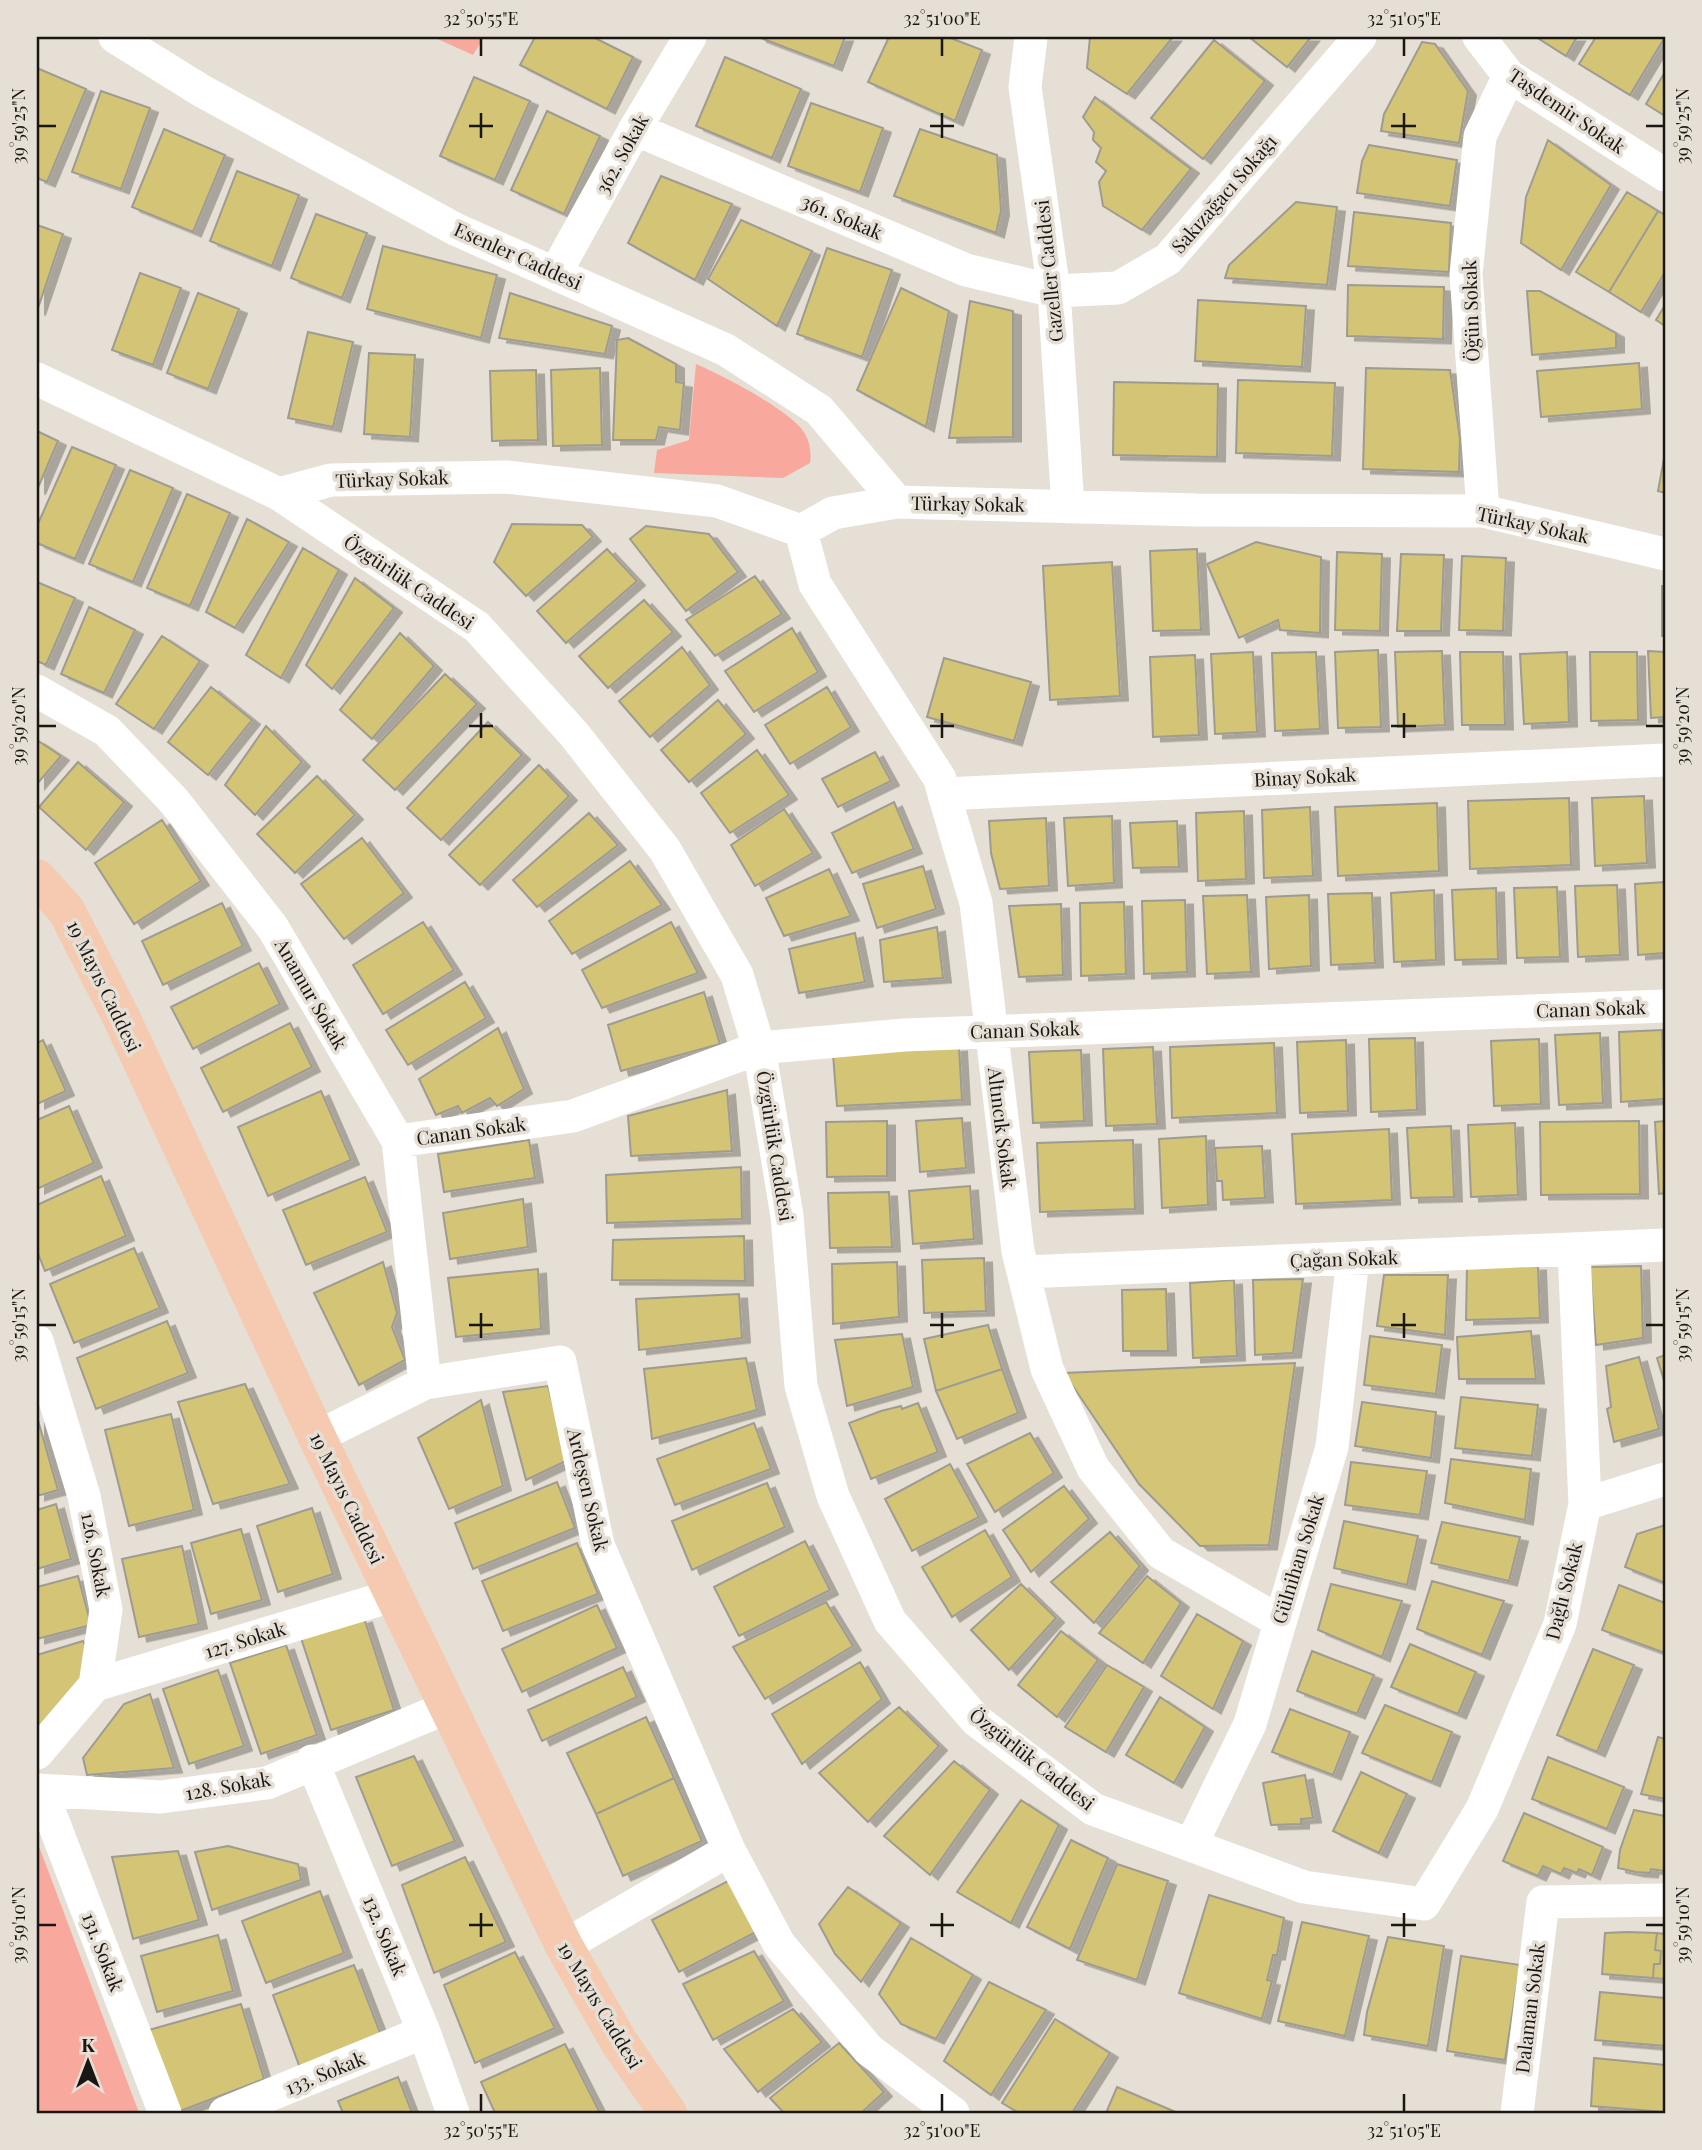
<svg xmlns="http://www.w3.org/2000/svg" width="1702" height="2150" font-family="'Playfair Display',serif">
	<defs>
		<filter id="shadow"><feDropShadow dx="8" dy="4.5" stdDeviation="0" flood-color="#0004"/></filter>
	</defs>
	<rect width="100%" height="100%" fill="#e6dfd5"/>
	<path fill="#f8a89d" d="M433 37H484L473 55Z
		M696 364C724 376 779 405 800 427 809 437 812 451 810 463L783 478 654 473 657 450 689 440Z
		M37 1841 139 2113H37Z"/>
	<path fill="#d4c474" stroke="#9e9c92" stroke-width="2" filter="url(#shadow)" d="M535 37H593L633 57 607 109 520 65Z
		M758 37H845L834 66Z
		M889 37H948L982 50 955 121 868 82Z
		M1173 37 1127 94 1087 68 1090 37Z
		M1249 37H1311L1287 67Z
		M1536 37H1577L1566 56Z
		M1596 37H1665L1630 95 1579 64Z
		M1214 40 1265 81 1203 159 1151 118Z
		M1422 42 1435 44 1468 91 1459 143 1381 131 1384 114Z
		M725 57 801 89 772 158 696 126Z
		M37 68 86 89 47 182 37 178Z
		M1665 72V116L1646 104Z
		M474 77 530 101 495 180 440 156Z
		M101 91 150 108 121 189 72 172Z
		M1095 97 1191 169 1142 230 1103 206 1099 182 1106 171 1096 162 1101 148 1093 140 1094 132 1083 117Z
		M811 103 883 128 860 192 788 166Z
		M547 111 600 136 564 214 511 190Z
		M164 129 225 155 193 232 132 207Z
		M920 129 997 155 1001 211 996 233 894 196Z
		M1548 140 1611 185 1561 270 1521 243 1526 197Z
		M1369 145 1457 160 1450 206 1357 193 1362 161Z
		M237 171 299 195 272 266 210 241Z
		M661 176 732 204 695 280 628 243Z
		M1627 192 1658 211 1609 292 1576 272Z
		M1296 202 1337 207 1327 285 1225 278 1229 265Z
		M1658 211 1665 215V272L1641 312 1609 292Z
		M1354 212 1451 223 1449 272 1348 266Z
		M316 214 367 233 342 298 291 278Z
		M741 220 812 251 777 326 708 279Z
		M37 225 63 234 37 311Z
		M383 246 497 275 481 338 367 309Z
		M827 248 892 270 862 357 797 334Z
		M140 273 181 288 153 365 112 350Z
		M1348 285 1444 287 1443 339 1347 336Z
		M901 288 949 311 926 427 857 390Z
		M1527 291H1540L1616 333V348L1532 355Z
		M198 293 239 309 208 389 167 373Z
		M510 293 612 326 605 354 499 338Z
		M1198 300 1306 306 1302 367 1195 361Z
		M970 301 1013 311V437L949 438Z
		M1665 305V326L1656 320Z
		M308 332 353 342 333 427 288 418Z
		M628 338 676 364V382L684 383 680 430 659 427 656 440H613L617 340Z
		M369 353 415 355 410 437 364 434Z
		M1639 363 1642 409 1541 417 1537 371Z
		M600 368 602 445 553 446 551 370Z
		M1366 368 1450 370 1460 439 1459 472 1363 469Z
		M536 370 538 440 492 441 490 371Z
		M1238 380 1335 383 1332 456 1236 453Z
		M1114 382 1218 384 1217 457 1113 455Z
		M37 431 58 441 37 490Z
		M72 447 116 465 75 559 37 543V526Z
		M1665 453V493L1658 491Z
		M130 470 173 488 133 582 89 564Z
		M187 494 230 513 190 606 147 588Z
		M247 519 289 542 235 628 206 612Z
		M512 524 582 525 593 537 526 596 494 562Z
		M646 526 709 534 738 572 686 611 630 539Z
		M1256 542 1321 557 1320 633 1280 630 1278 620 1239 638 1207 564Z
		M303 548 339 570 281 678 246 655Z
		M607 549 637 581 566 643 537 611Z
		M1197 549 1201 630 1153 631 1150 551Z
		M1337 552 1382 554 1380 631 1335 630Z
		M1401 554 1444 555 1441 631H1397Z
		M1462 556 1506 558 1503 631 1459 630Z
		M1112 562 1120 696 1050 700 1043 566Z
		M755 576 782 614 715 656 686 620Z
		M355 578 394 608 332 689 306 665Z
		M37 582 75 598 46 665 37 661Z
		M1662 586H1665V636H1662Z
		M644 600 673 632 608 688 579 656Z
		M89 607 135 630 104 693 61 674Z
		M792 628 818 672 754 712 725 671Z
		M400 633 434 666 372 739 340 710Z
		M162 636 200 661 154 729 116 704Z
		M682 647 710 685 650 737 619 701Z
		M1378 650 1381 727 1338 728 1335 652Z
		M1442 651 1445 725 1398 727 1395 652Z
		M1648 651 1665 652V717L1651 718Z
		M1253 652 1257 732 1215 734 1211 654Z
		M1316 652 1320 729 1275 731 1272 653Z
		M1460 652H1503L1505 725H1462Z
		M1567 652 1569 722 1524 724 1520 654Z
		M1590 652H1637L1638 720 1591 721Z
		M1195 655 1199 735 1153 737 1150 657Z
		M944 658 1031 682 1014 741 927 717Z
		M445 674 477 704 395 790 363 760Z
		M211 687 252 720 208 775 168 742Z
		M827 687 851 727 790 764 765 725Z
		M718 700 746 734 689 782 661 750Z
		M488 722 522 755 441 840 407 808Z
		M266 726 302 762 255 815 225 785Z
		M37 740 61 756 37 784Z
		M757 750 789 795 730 833 701 793Z
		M875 752 891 781 838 807 822 779Z
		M78 762 124 802 86 850 39 807Z
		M539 765 569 796 480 885 449 855Z
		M317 776 355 815 295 873 257 834Z
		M1644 796 1647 863 1595 866 1592 798Z
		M1569 798 1571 865 1470 869 1468 801Z
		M894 802 914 849 852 873 832 833Z
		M1437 803 1439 871 1338 876 1335 807Z
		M1310 807 1313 876 1264 878 1262 810Z
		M784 809 813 853 755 886 731 845Z
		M1244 811 1246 879 1198 881 1196 813Z
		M589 813 618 845 537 907 513 880Z
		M1112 816 1114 883 1068 886 1064 818Z
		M1046 818 1049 886 1000 889 991 853 989 821Z
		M162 820 201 881 134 924 95 863Z
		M1177 821 1179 867 1133 868 1130 823Z
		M362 838 404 893 344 939 301 884Z
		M630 861 662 905 572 954 549 921Z
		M923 866 936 909 877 928 863 884Z
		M829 869 851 916 784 936 766 898Z
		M1665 882V953L1638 955 1635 884Z
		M1617 885 1620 955 1578 957 1575 886Z
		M1557 887 1560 957 1517 958 1514 888Z
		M1496 888 1498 959 1455 960 1452 890Z
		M1434 890 1436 960 1394 962 1391 893Z
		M1372 893 1375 963 1331 965 1328 894Z
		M1247 895 1251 972 1207 974 1203 896Z
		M1309 895 1311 966 1269 969 1266 897Z
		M1185 900 1187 972 1144 974 1142 901Z
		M1124 902 1126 974 1081 976 1080 903Z
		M222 903 243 946 163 985 142 941Z
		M1061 904 1063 975 1019 977 1009 906Z
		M423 922 454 970 383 1014 353 965Z
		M671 922 698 973 602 1008 582 970Z
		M937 927 943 978 884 982 880 940Z
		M855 933 865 982 799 993 789 949Z
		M259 963 280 1004 193 1049 171 1007Z
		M465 982 486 1018 408 1065 386 1030Z
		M704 992 720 1044 621 1071 608 1025Z
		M290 1023 312 1067 223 1112 201 1068Z
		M498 1028 524 1089 497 1106 490 1098 462 1113 458 1106 436 1115 419 1079Z
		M1662 1030 1664 1099 1621 1102 1619 1032Z
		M1600 1033 1603 1103 1559 1105 1555 1035Z
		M1415 1038 1417 1110 1371 1112 1369 1039Z
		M1539 1039 1541 1104 1494 1106 1491 1041Z
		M43 1040 66 1091 37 1104V1043Z
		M1346 1040 1348 1111 1300 1113 1297 1042Z
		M1274 1043 1277 1113 1172 1118 1170 1047Z
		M959 1047 962 1100 837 1106 833 1054Z
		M1153 1047 1157 1124 1106 1126 1103 1049Z
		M1081 1050 1084 1121 1033 1123 1029 1052Z
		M727 1090 732 1151 631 1156 628 1116Z
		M321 1091 351 1160 268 1196 238 1127Z
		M69 1106 94 1163 37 1189V1120Z
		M962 1118 966 1168 920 1172 916 1121Z
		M887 1121V1176L827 1177 826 1122Z
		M1639 1121 1640 1194 1541 1195 1540 1122Z
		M1665 1121V1193L1659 1194 1655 1122Z
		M1515 1123 1518 1195 1471 1197 1468 1125Z
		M1451 1126 1454 1197 1411 1198 1407 1128Z
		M1389 1129 1392 1200 1296 1204 1292 1134Z
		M1206 1136 1208 1205 1162 1208 1159 1139Z
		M529 1140 535 1178 444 1192 438 1154Z
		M1133 1140 1135 1209 1040 1212 1037 1143Z
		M1262 1146 1265 1198 1223 1200 1222 1181H1217L1215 1148Z
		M741 1167 742 1219 607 1223 606 1175Z
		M101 1176 126 1236 45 1271 37 1251V1205Z
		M365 1177 387 1232 306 1265 283 1210Z
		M970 1186 974 1239 913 1244 909 1191Z
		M889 1192 892 1247 830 1248 828 1193Z
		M523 1199 528 1247 450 1259 443 1213Z
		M744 1236 745 1281 612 1280 613 1240Z
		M134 1248 160 1308 74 1343 50 1284Z
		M984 1258 986 1311 924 1313 922 1260Z
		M383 1262 397 1313 392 1327 405 1360 359 1385 314 1293Z
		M897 1262 899 1317 833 1324 832 1264Z
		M1538 1266 1540 1318 1466 1320 1467 1268Z
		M1641 1266 1643 1338 1596 1345 1590 1267Z
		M538 1269 541 1329 456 1337 448 1278Z
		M1384 1275H1448L1445 1335 1377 1326Z
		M1303 1279 1293 1353 1255 1355 1253 1280Z
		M1234 1280 1237 1356 1193 1358 1190 1283Z
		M1166 1289 1168 1351H1123L1122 1290Z
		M739 1294 742 1338 639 1350 636 1299Z
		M167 1321 188 1373 96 1409 77 1358Z
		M988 1325 1002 1369 936 1391 924 1339Z
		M1531 1331 1536 1379H1459L1457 1337Z
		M902 1334 913 1387 847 1406 835 1340Z
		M1370 1336 1442 1345 1436 1394 1364 1385Z
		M1665 1355V1384L1657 1358Z
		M1639 1357 1659 1429 1614 1442 1607 1409 1611 1407 1606 1366Z
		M746 1358 757 1410 652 1439 644 1369Z
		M1295 1363 1269 1545 1200 1546 1139 1484 1064 1373Z
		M1002 1369 1018 1413 957 1439 936 1391Z
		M245 1384 290 1484 213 1504 178 1402Z
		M548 1386 568 1460 526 1480 503 1392Z
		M1461 1397 1538 1405 1532 1456 1455 1448Z
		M481 1400 503 1486 449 1509 418 1438Z
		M1362 1402 1436 1412 1431 1458 1355 1446Z
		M918 1403 938 1452 871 1479 849 1423 881 1411 901 1406 902 1409Z
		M171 1414 194 1510 129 1526 105 1430Z
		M37 1417 58 1490 37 1496Z
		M754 1423 771 1469 675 1505 657 1459Z
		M1030 1433 1054 1473 995 1512 967 1464Z
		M1451 1459 1531 1469 1525 1520 1445 1503Z
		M1351 1462 1427 1471 1420 1515 1345 1505Z
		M950 1464 979 1517 912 1551 885 1499Z
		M557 1482 575 1528 473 1569 455 1523Z
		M767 1483 785 1527 692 1570 672 1521Z
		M1064 1486 1089 1519 1031 1572 1003 1530Z
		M56 1504 71 1559 37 1569V1510Z
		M312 1508 333 1574 278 1592 257 1526Z
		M1344 1521 1418 1536 1407 1585 1334 1568Z
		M1442 1522 1520 1537 1509 1581 1431 1563Z
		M1665 1525V1583L1625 1567 1637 1534Z
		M241 1529 262 1600 211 1614 191 1543Z
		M985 1530 1012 1577 952 1617 922 1567Z
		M1110 1532 1140 1566 1094 1623 1051 1582Z
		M805 1541 830 1590 739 1636 714 1587Z
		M577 1543 598 1594 503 1631 482 1581Z
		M182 1546 199 1624 139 1637 122 1559Z
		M78 1576 91 1625 37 1639V1587Z
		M1147 1576 1181 1603 1143 1663 1099 1633Z
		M1432 1581 1504 1601 1482 1655 1417 1629Z
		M1021 1584 1056 1618 1009 1670 971 1630Z
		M1331 1584 1402 1601 1382 1657 1318 1630Z
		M1619 1585 1665 1603V1653L1602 1630Z
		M826 1602 853 1646 765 1699 733 1647Z
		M597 1605 617 1648 522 1692 502 1649Z
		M1197 1614 1243 1641 1213 1709 1161 1676Z
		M364 1618 394 1710 331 1730 301 1638Z
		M1061 1631 1098 1660 1057 1717 1018 1685Z
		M83 1641 97 1668 37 1731V1655Z
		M1410 1644 1476 1672 1458 1714 1391 1687Z
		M286 1645 317 1735 261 1754 230 1663Z
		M1593 1649 1634 1665 1597 1752 1557 1735Z
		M1312 1651 1374 1675 1357 1714 1297 1691Z
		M860 1662 882 1699 802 1764 772 1714Z
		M1107 1665 1144 1687 1106 1752 1065 1727Z
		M623 1667 637 1697 542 1741 528 1710Z
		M218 1670 244 1746 189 1764 163 1689Z
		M150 1694 174 1768 87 1775 83 1758 124 1704Z
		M1160 1697 1205 1727 1174 1783 1126 1755Z
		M1385 1705 1452 1732 1432 1782 1362 1753Z
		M899 1707 939 1746 868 1822 819 1773Z
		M1290 1709 1350 1732 1333 1775 1272 1752Z
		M646 1717 674 1778 596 1814 567 1753Z
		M1658 1737 1665 1739V1799L1641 1794Z
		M414 1756 455 1841 392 1866 356 1777Z
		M1548 1757 1624 1787 1607 1829 1532 1799Z
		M954 1761 990 1790 930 1875 884 1836Z
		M1361 1772 1407 1794 1379 1853 1333 1831Z
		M1305 1775 1313 1818 1301 1819V1824L1271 1825 1263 1783Z
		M674 1778 702 1841 623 1876 596 1814Z
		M1021 1800 1059 1825 1011 1923 957 1892Z
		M1634 1810 1665 1816V1871L1651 1869 1650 1873 1636 1872 1618 1868 1620 1850Z
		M1524 1813 1603 1847 1592 1875 1579 1869 1577 1873 1564 1868 1561 1874 1543 1866 1538 1876 1503 1861Z
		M1071 1840 1108 1858 1070 1949 1027 1927Z
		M228 1846 298 1864 301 1880 212 1910 195 1852Z
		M178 1851 199 1920 133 1939 112 1857Z
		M465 1857 506 1942 434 1973 402 1885Z
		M1117 1864 1168 1881 1137 1980 1077 1960Z
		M730 1880 756 1932 679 1972 652 1920Z
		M848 1887 901 1923 861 1982 835 1954 819 1924Z
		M320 1891 344 1953 266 1983 242 1921Z
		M1209 1895 1284 1918 1277 1955H1273L1267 1980 1272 1981 1262 2019 1179 1993Z
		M1302 1922 1369 1936 1345 2036 1278 2021Z
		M1627 1932 1657 1933 1655 1950 1661 1951 1660 1964H1654L1653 1978 1602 1974 1605 1933Z
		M1657 1933 1665 1934V1979L1653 1978 1654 1964H1660L1661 1951 1655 1950Z
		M218 1935 233 1991 157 2012 141 1956Z
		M1388 1937 1444 1946 1428 2046 1364 2035 1367 2012Z
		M911 1938 973 1975 936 2039 901 2024 879 1994Z
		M754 1951 784 2001 713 2040 683 1984Z
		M515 1952 555 2028 475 2063 444 1985Z
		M1461 1956 1520 1965 1505 2060 1447 2051Z
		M354 1965 382 2038 300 2068 273 1995Z
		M989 1982 1046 2010 991 2095 944 2061Z
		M1600 1992 1665 1998V2046L1595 2040Z
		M241 2004 264 2079 175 2113 149 2030Z
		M793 2009 822 2042 758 2092 724 2049Z
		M1055 2019 1110 2053 1072 2113H1019L1002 2103Z
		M839 2043 884 2092 861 2113H784L770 2098Z
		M565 2044 600 2113H495L481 2082Z
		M1594 2058 1665 2065V2112L1591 2106Z
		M398 2077 412 2113H343L338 2101Z
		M1117 2087 1178 2113H1106Z"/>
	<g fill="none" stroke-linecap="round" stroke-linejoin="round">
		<path stroke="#fff" stroke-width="33" d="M115 37 202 91 455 229 726 350 819 410 897 502
			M1031 37 1025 87 1054 291 1068 507
			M1479 37 1509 76 1665 175
			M635 129 966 270 1054 291 1118 288 1168 259 1360 37
			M556 272 635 129 690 37
			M37 379 279 494 477 627 573 733 665 850 737 975 759 1048 787 1216 801 1386 833 1496 890 1621 976 1720 1093 1809 1304 1887 1424 1904 1482 1809 1560 1624 1585 1504 1574 1249
			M279 494 331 480 506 477 717 501 801 531 833 513 897 502 1197 510 1483 511 1665 554
			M1483 511 1466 274 1480 136 1509 76
			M801 531 815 584 940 779 944 794 976 903 1018 1251 1047 1369 1093 1468 1161 1553 1279 1621
			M37 691 107 731 174 801 273 928 398 1141 425 1383
			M944 794 1665 760
			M398 1141 573 1116 759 1048 904 1035 1665 1006
			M1024 1272 1665 1245
			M37 1341 84 1496 106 1610 95 1685 37 1753
			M317 1437 425 1383 560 1362 598 1545 729 1850 779 1944 869 2050 953 2113
			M1585 1504 1665 1479
			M95 1685 395 1595
			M312 1761 424 2032 453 2113
			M37 1790 161 1797 267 1783 448 1707
			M41 1790 165 2113
			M1191 1845 1250 1724 1332 1447 1353 1258
			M564 1946 729 1850
			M225 2113 424 2032
			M1517 2113 1543 1902 1665 1900"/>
		<path stroke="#f5cab0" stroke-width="38" d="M37 878 66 910 121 1017 317 1437 564 1946 619 2042 668 2113"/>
	</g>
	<path fill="none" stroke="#191613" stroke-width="2.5" d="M481 38V56M942 38V56M1404 38V56M481 113V138M942 113V138M1404 113V138M38 126H56M469 126H493M930 126H954M1391 126H1416M1646 126H1664M481 713V738M942 713V738M1404 713V738M38 726H56M469 726H493M930 726H954M1391 726H1416M1646 726H1664M481 1313V1338M942 1313V1338M1404 1313V1338M38 1325H56M469 1325H493M930 1325H954M1391 1325H1416M1646 1325H1664M481 1913V1937M942 1913V1937M1404 1913V1937M38 1925H56M469 1925H493M930 1925H954M1391 1925H1416M1646 1925H1664M481 2094V2112M942 2094V2112M1404 2094V2112"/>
	<g text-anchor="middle" stroke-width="7" stroke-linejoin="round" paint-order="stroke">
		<g font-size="19" fill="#191613" stroke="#e6dfd5">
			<text transform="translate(1567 111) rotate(34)" y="7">Taşdemir Sokak</text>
			<text transform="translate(622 154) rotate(-61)" y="7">362. Sokak</text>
			<text transform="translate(1224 194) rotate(-49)" y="7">Sakızağacı Sokağı</text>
			<text transform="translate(842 217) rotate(23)" y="7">361. Sokak</text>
			<text transform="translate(518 256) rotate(24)" y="7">Esenler Caddesi</text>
			<text transform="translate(1049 271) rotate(-96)" y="7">Gazeller Caddesi</text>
			<text transform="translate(1471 311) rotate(-92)" y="7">Öğün Sokak</text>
			<text transform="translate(392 479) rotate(-2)" y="7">Türkay Sokak</text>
			<text transform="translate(968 504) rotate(1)" y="7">Türkay Sokak</text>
			<text transform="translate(1533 525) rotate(12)" y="7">Türkay Sokak</text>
			<text transform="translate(409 582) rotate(34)" y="7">Özgürlük Caddesi</text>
			<text transform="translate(1305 777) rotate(-3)" y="7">Binay Sokak</text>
			<text transform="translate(104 986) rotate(64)" y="7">19 Mayıs Caddesi</text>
			<text transform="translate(311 994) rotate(60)" y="7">Anamur Sokak</text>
			<text transform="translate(1591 1009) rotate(-2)" y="7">Canan Sokak</text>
			<text transform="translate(1025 1030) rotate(-2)" y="7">Canan Sokak</text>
			<text transform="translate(1002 1128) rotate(83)" y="7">Altıncık Sokak</text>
			<text transform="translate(471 1131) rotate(-8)" y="7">Canan Sokak</text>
			<text transform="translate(775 1146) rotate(81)" y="7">Özgürlük Caddesi</text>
			<text transform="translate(1344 1259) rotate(-2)" y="7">Çağan Sokak</text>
			<text transform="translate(588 1490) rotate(77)" y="7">Ardeşen Sokak</text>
			<text transform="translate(347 1498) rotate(64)" y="7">19 Mayıs Caddesi</text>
			<text transform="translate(96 1555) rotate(79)" y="7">126. Sokak</text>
			<text transform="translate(1298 1559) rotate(-73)" y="7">Gülnihan Sokak</text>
			<text transform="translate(1564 1591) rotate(-76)" y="7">Dağlı Sokak</text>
			<text transform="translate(245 1640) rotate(-17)" y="7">127. Sokak</text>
			<text transform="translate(1032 1759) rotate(38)" y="7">Özgürlük Caddesi</text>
			<text transform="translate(228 1786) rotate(-10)" y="7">128. Sokak</text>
			<text transform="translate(385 1936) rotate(68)" y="7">132. Sokak</text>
			<text transform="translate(103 1952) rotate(69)" y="7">131. Sokak</text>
			<text transform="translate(600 2005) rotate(59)" y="7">19 Mayıs Caddesi</text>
			<text transform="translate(1530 2008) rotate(-83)" y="7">Dalaman Sokak</text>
			<text transform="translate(325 2073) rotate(-22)" y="7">133. Sokak</text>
		</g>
	</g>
	<rect width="1702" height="2150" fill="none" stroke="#e6dfd5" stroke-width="77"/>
	<g transform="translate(88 2062)" stroke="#e6dfd5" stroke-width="5" paint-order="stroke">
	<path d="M0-5L12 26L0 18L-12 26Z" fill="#191613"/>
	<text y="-10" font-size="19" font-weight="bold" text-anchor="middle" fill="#191613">K</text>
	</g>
	<rect x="38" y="38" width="1626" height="2074" fill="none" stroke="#191613" stroke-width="2.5"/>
	<g font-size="18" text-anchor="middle" fill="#191613">
		<text x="481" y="25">32°50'55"E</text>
		<text x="942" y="25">32°51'00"E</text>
		<text x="1404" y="25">32°51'05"E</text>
		<text transform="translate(19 126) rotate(-90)" y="6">39°59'25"N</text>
		<text transform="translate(1683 126) rotate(-90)" y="6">39°59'25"N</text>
		<text transform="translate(19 726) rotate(-90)" y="6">39°59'20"N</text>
		<text transform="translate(1683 726) rotate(-90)" y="6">39°59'20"N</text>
		<text transform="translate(19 1325) rotate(-90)" y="6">39°59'15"N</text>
		<text transform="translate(1683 1325) rotate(-90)" y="6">39°59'15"N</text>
		<text transform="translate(19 1925) rotate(-90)" y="6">39°59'10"N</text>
		<text transform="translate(1683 1925) rotate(-90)" y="6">39°59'10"N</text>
		<text x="481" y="2137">32°50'55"E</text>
		<text x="942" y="2137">32°51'00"E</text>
		<text x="1404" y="2137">32°51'05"E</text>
	</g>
</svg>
